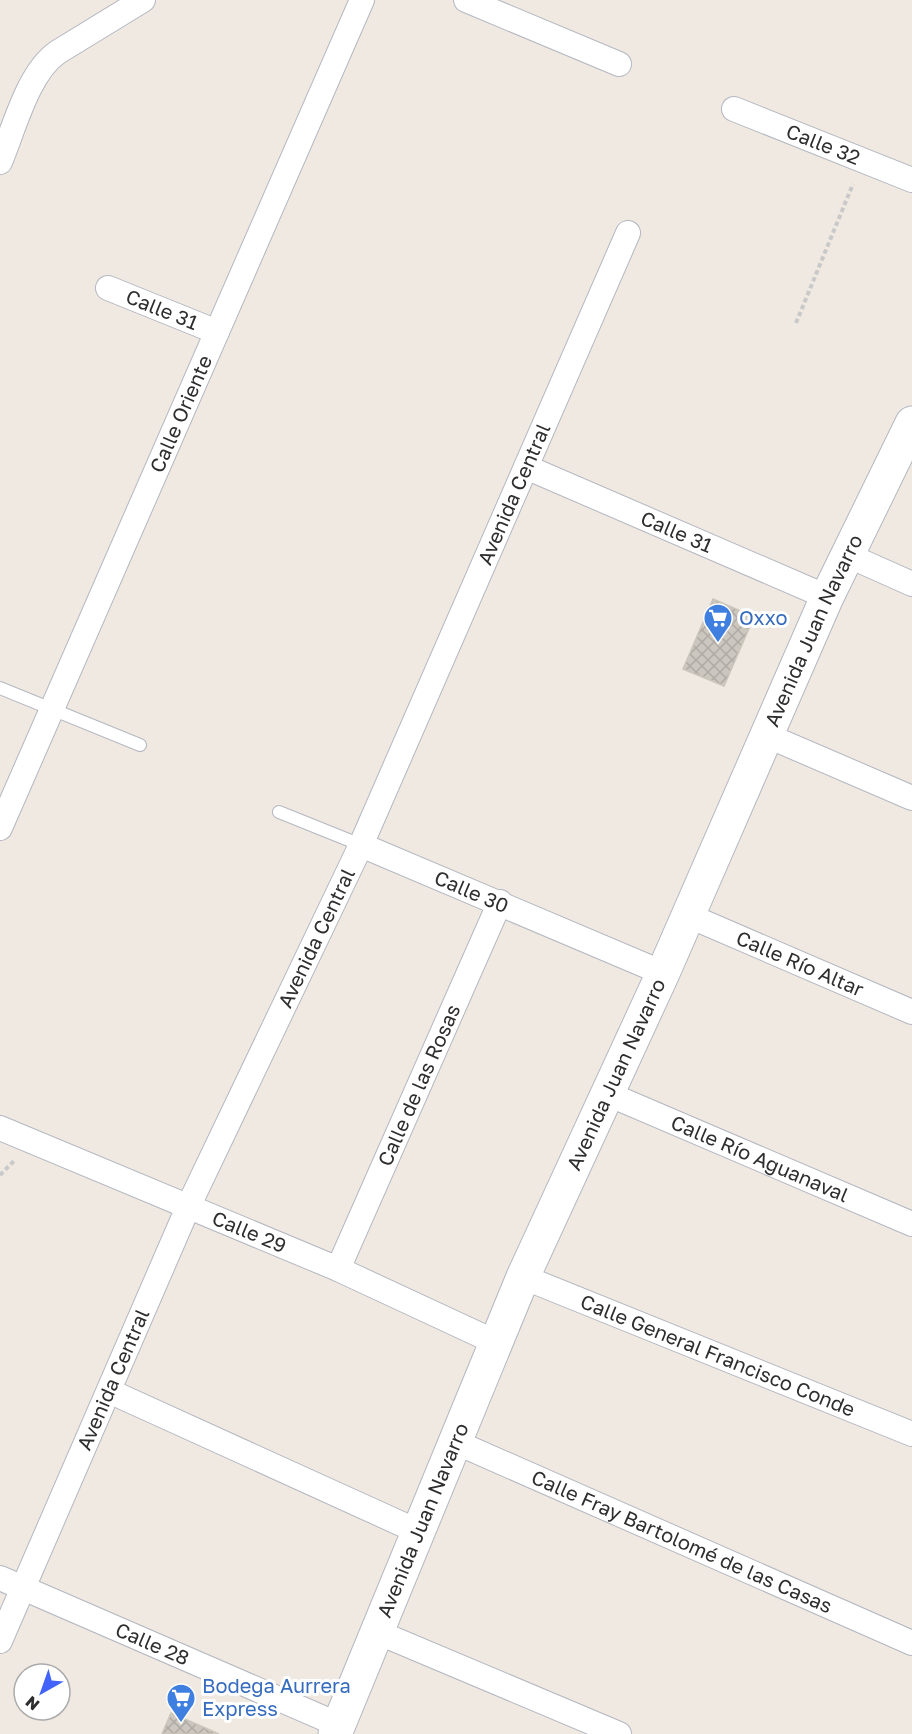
<svg xmlns="http://www.w3.org/2000/svg" width="912" height="1734" font-family="'Golos Text',sans-serif">
	<defs>
		<pattern id="building-cross-hatch" width="8" height="8" patternUnits="userSpaceOnUse" patternTransform="scale(1.5)"><rect width="8" height="8" fill="#cbc7bf"/><path d="M0 0l8 8M0 8l8-8" fill="none" stroke="#afaba4"/></pattern>
	</defs>
	<rect width="100%" height="100%" fill="#efe9e1"/>
	<path fill="url(#building-cross-hatch)" stroke="#cbc5ba" stroke-width="1.5" d="M713 599 754 617 724 686 683 669Z
		M171 1713 219 1734H162Z"/>
	<g fill="none" stroke-linecap="round" stroke-linejoin="round">
		<g stroke="#b4b7c1" stroke-width="14">
			<path id="service" d="M0 688 140 745
				M279 812 361 845"/>
		</g>
		<g stroke="#b4b7c1" stroke-width="26">
			<g id="minor">
				<path d="M466 0 619 64"/>
				<path id="s1" d="M734 109 912 180"/>
				<path d="M0 162C14 129 28 72 58 52L143 0"/>
				<path id="s2" d="M108 288 217 332"/>
				<path id="s3" d="M526 467 827 597"/>
				<path d="M847 555 912 584"/>
				<path d="M768 736 912 798"/>
				<path id="s4" d="M0 828 362 0"/>
				<path id="s5" d="M361 845 663 973"/>
				<path id="s6" d="M687 915 912 1012"/>
				<path id="s7" d="M608 1094 912 1224"/>
				<path id="s8" d="M0 1128 338 1269 495 1342"/>
				<path id="s9" d="M338 1269 500 902"/>
				<path id="s10" d="M523 1277 912 1434"/>
				<path d="M109 1391 417 1531"/>
				<path id="s11" d="M453 1441 912 1643"/>
				<path id="s12" d="M0 1578 339 1725"/>
				<path d="M377 1632 619 1734"/>
				<path id="s13" d="M0 1641 189 1205 361 845 628 233"/>
			</g>
		</g>
		<g stroke="#b4b7c1" stroke-width="35">
			<g id="secondary">
				<path id="s14" d="M335 1734 523 1277 663 973 827 597 912 423"/>
			</g>
		</g>
		<path stroke="#c9c9c9" stroke-width="4" stroke-dasharray="4.5 3" stroke-linecap="butt" d="M796 323 853 184
			M0 1175 14 1161"/>
		<use href="#service" stroke="#fff" stroke-width="12"/>
		<use href="#minor" stroke="#fff" stroke-width="24"/>
		<use href="#secondary" stroke="#fff" stroke-width="33"/>
	</g>
	<defs>
		<g id="supermarket-pin" transform="scale(1.5)"><path d="M0 17L-7.5 6A9.5 9.5 0 1 1 7.5 6Z" fill="#3f7fe0" stroke="#fff"/><path d="M-6-5.5h2.5l.6 2H6L4.5 2H-2.5L-4.4-4H-6ZM-1.5 3.2a1.3 1.3 0 1 0 .1 0ZM3 3.2a1.3 1.3 0 1 0 .1 0Z" fill="#fff"/></g>
	</defs>
	<g fill-rule="evenodd">
		<use href="#supermarket-pin" x="718" y="618"/>
		<use href="#supermarket-pin" x="181" y="1698"/>
	</g>
	<g text-anchor="middle" stroke-width="6" stroke-linejoin="round" paint-order="stroke">
		<g font-size="20" fill="#2e2e2e" stroke="#fff">
			<text dy="7" stroke="none"><textPath href="#s1" startOffset="96">Calle 32</textPath></text>
			<text dy="7" stroke="none"><textPath href="#s2" startOffset="58">Calle 31</textPath></text>
			<text dy="7" stroke="none"><textPath href="#s4" startOffset="452">Calle Oriente</textPath></text>
			<text dy="7" stroke="none"><textPath href="#s13" startOffset="1257">Avenida Central</textPath></text>
			<text dy="7" stroke="none"><textPath href="#s3" startOffset="164">Calle 31</textPath></text>
			<text dy="7" stroke="none"><textPath href="#s14" startOffset="1203">Avenida Juan Navarro</textPath></text>
			<text dy="7" stroke="none"><textPath href="#s5" startOffset="120">Calle 30</textPath></text>
			<text dy="7" stroke="none"><textPath href="#s13" startOffset="771">Avenida Central</textPath></text>
			<text dy="7" stroke="none"><textPath href="#s6" startOffset="123">Calle Río Altar</textPath></text>
			<text dy="7" stroke="none"><textPath href="#s14" startOffset="717">Avenida Juan Navarro</textPath></text>
			<text dy="7" stroke="none"><textPath href="#s9" startOffset="201">Calle de las Rosas</textPath></text>
			<text dy="7" stroke="none"><textPath href="#s7" startOffset="165">Calle Río Aguanaval</textPath></text>
			<text dy="7" stroke="none"><textPath href="#s8" startOffset="270">Calle 29</textPath></text>
			<text dy="7" stroke="none"><textPath href="#s10" startOffset="210">Calle General Francisco Conde</textPath></text>
			<text dy="7" stroke="none"><textPath href="#s13" startOffset="285">Avenida Central</textPath></text>
			<text dy="7" stroke="none"><textPath href="#s14" startOffset="231">Avenida Juan Navarro</textPath></text>
			<text dy="7" stroke="none"><textPath href="#s11" startOffset="250">Calle Fray Bartolomé de las Casas</textPath></text>
			<text dy="7" stroke="none"><textPath href="#s12" startOffset="166">Calle 28</textPath></text>
		</g>
		<g font-size="20" fill="#366cbe" stroke="#fff" text-anchor="start">
			<text x="739" y="625">Oxxo</text>
			<text x="202" y="1693">Bodega Aurrera<tspan x="202" dy="23">Express</tspan></text>
		</g>
	</g>
	<g transform="translate(42 1692) rotate(220)"><circle r="28" fill="#ffffff" stroke="#ababab" stroke-width="1.5"/>
	<path d="M0-4.5L10 22L0 15L-10 22Z" fill="#4264fb"/>
	<text y="-9" font-size="16" font-weight="bold" text-anchor="middle" fill="#2e2e2e">N</text>
	</g>
</svg>
